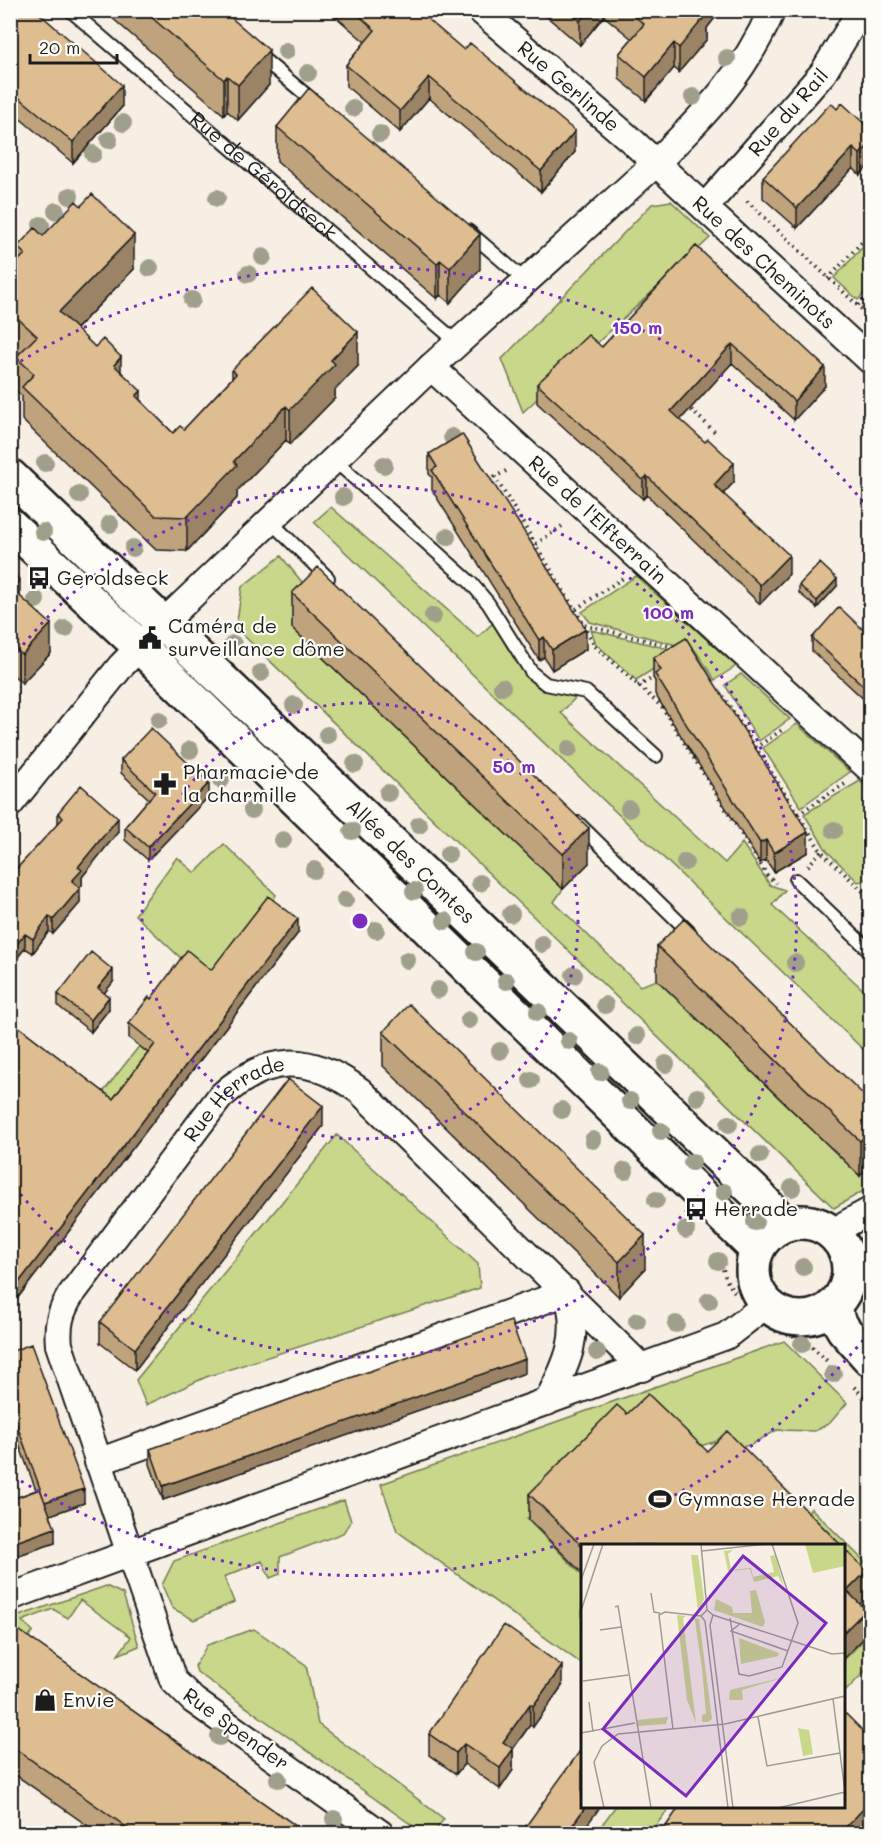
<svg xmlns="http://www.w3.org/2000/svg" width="881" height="1844" font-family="Mali,sans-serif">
	<rect width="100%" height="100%" fill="#f7efe3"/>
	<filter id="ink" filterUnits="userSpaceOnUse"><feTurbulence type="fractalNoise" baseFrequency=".0167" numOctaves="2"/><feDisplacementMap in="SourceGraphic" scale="12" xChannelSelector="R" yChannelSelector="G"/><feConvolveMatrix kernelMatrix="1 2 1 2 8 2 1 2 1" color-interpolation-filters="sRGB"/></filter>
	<g filter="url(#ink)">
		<path fill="#c9d78b" stroke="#727a54" stroke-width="1.5" d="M671 201 710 238 523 412 502 359 652 204Z
			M870 239V286L858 300 834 278Z
			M331 507 478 637 493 623 533 683 544 690 576 697 561 713 725 863 742 843 770 885 785 890 772 905 870 996V1056L314 522Z
			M281 556 318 602 292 628 563 889 554 902 640 986 657 980 860 1176 870 1165V1187L834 1208 236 628 242 587Z
			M636 576 736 666 715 680 695 650 590 622 582 612Z
			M591 630 681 652 636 680 596 644Z
			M741 674 790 719 759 741 725 685Z
			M797 724 850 772 801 807 763 748Z
			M860 781 870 791V879L858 882 827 851 804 814Z
			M224 844 276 895 268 911 11 1243V1210L158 1022 187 964 135 915 177 857 195 873Z
			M337 1135 478 1264 480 1288 206 1377 146 1405 136 1380Z
			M784 1341 847 1403 830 1423 815 1431 777 1430 751 1445 740 1447 717 1441 700 1446 616 1428 527 1519 582 1575V1664L397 1531 381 1484Z
			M344 1500 351 1521 343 1533 280 1557V1574L270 1578 262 1561 224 1577 234 1602 194 1620 172 1608 162 1585 174 1561Z
			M811 1508 870 1567V1666L844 1693V1660L866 1637 844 1574V1546L816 1545 796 1525Z
			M106 1586 123 1594 139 1646 118 1655 131 1637 80 1600 68 1618 53 1609 22 1621 33 1631 19 1649 11 1651 10 1619Z
			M254 1629 306 1665 318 1724 444 1819 435 1831 423 1833 197 1672 195 1666 207 1645Z
			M615 1807V1806L670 1807 650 1833H596Z"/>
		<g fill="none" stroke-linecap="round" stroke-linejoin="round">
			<g stroke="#1c1c1c" stroke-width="16">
				<g id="lane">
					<path id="s1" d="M70 10 458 343"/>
					<path d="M256 53 317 104"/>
					<path d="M468 231 526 281"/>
					<path d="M333 459 471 583 488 603 532 673 546 684 586 692 656 756"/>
					<path d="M269 520 328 578"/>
					<path d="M578 823 690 933"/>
					<path d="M796 880 870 951"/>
				</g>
			</g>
			<g stroke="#1c1c1c" stroke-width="30">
				<g id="street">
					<path id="s2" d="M480 10 632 141 870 360"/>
					<path id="s3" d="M705 207 823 73 861 10"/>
					<path id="s4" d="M431 367 870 769"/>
					<path d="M10 804 121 666 162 624 431 367 656 163C706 113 743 76 772 10"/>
					<path d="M835 1234 846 1224 870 1211"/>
					<path d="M98 1462 567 1292C581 1335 568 1363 547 1402"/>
					<path d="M10 1597 726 1336 767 1304"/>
					<path id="s5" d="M381 1834 193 1700 173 1680 59 1345C57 1325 60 1313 70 1296L220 1097C268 1053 309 1054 360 1091L642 1368"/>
				</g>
			</g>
			<g stroke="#1c1c1c" stroke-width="38">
				<g id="secondary">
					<path id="s6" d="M10 476 758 1195 784 1224"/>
					<path d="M10 525 140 647 757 1250"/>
					<circle cx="801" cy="1270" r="48"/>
					<path d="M831 1308 844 1330 870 1359"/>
				</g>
			</g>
			<path stroke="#1c1c1c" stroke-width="4" stroke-dasharray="1.5 4.5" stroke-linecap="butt" d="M747 201 870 317
				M828 279 870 233
				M858 305 870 291
				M687 406 715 432
				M506 471 495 477 584 625 677 648
				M536 544 565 524
				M576 609 623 578
				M584 625 595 646 662 707 767 875 776 883
				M638 686 653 678
				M723 696 821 851 870 898
				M755 748 785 728
				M798 814 845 784
				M808 866 821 851
				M863 1246 862 1283 870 1309
				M720 1258 726 1280 736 1294
				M775 1331 803 1338 827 1361
				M854 1387 870 1403"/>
			<use href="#lane" stroke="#fdfcf7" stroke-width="12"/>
			<use href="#street" stroke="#fdfcf7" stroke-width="26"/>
			<use href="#secondary" stroke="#fdfcf7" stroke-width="33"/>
		</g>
		<g fill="#a09f8b">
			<circle cx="286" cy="51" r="9"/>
			<circle cx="727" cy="58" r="9"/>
			<circle cx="308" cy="73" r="9"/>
			<circle cx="693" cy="97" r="9"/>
			<circle cx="353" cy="108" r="9"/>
			<circle cx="123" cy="123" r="9"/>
			<circle cx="380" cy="134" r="9"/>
			<circle cx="109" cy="140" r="9"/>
			<circle cx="93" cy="154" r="9"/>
			<circle cx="70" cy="196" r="9"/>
			<circle cx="217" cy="198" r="9"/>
			<circle cx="56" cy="211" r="9"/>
			<circle cx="41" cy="225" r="9"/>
			<circle cx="263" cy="257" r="9"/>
			<circle cx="150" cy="268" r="9"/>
			<circle cx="248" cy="274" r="9"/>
			<circle cx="192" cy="300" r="9"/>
			<circle cx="452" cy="437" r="9"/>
			<circle cx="45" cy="463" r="9"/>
			<circle cx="384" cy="465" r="9"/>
			<circle cx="79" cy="495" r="9"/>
			<circle cx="343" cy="497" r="9"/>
			<circle cx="110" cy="524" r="9"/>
			<circle cx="43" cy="532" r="9"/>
			<circle cx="447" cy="537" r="9"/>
			<circle cx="133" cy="548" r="9"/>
			<circle cx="36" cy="600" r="9"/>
			<circle cx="433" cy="616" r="9"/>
			<circle cx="65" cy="629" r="9"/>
			<circle cx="233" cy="644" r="9"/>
			<circle cx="261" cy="673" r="9"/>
			<circle cx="502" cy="687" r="9"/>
			<circle cx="294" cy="705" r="9"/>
			<circle cx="159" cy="720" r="9"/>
			<circle cx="327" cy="735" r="9"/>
			<circle cx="569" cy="749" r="9"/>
			<circle cx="190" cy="750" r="9"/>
			<circle cx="355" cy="764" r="9"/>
			<circle cx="221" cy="780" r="9"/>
			<circle cx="388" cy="793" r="9"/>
			<circle cx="629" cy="809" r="9"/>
			<circle cx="252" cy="810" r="9"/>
			<circle cx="419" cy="825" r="9"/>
			<circle cx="834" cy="830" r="9"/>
			<circle cx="352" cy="831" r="9"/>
			<circle cx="283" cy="840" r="9"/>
			<circle cx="448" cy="854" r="9"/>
			<circle cx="685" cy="862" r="9"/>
			<circle cx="314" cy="870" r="9"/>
			<circle cx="480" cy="883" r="9"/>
			<circle cx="414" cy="891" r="9"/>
			<circle cx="345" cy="900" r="9"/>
			<circle cx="511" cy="914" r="9"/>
			<circle cx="741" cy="917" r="9"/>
			<circle cx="445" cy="921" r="9"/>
			<circle cx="376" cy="930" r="9"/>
			<circle cx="542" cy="944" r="9"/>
			<circle cx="476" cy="952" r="9"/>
			<circle cx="407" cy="960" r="9"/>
			<circle cx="795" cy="963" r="9"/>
			<circle cx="574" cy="975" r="9"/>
			<circle cx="506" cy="981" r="9"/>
			<circle cx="438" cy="990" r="9"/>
			<circle cx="605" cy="1005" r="9"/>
			<circle cx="538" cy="1012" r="9"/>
			<circle cx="469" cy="1020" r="9"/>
			<circle cx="637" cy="1036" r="9"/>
			<circle cx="569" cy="1041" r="9"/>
			<circle cx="500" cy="1051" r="9"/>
			<circle cx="666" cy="1064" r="9"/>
			<circle cx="600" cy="1072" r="9"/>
			<circle cx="531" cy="1080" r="9"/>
			<circle cx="697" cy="1097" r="9"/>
			<circle cx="630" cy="1101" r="9"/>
			<circle cx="562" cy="1110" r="9"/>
			<circle cx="729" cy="1124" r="9"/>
			<circle cx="661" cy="1131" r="9"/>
			<circle cx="593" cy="1140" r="9"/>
			<circle cx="760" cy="1155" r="9"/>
			<circle cx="692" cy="1162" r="9"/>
			<circle cx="625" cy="1171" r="9"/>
			<circle cx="792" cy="1188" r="9"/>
			<circle cx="724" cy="1192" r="9"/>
			<circle cx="656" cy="1200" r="9"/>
			<circle cx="755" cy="1222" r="9"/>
			<circle cx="686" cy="1230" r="9"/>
			<circle cx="718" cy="1261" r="9"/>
			<circle cx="803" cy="1267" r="9"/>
			<circle cx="709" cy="1301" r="9"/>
			<circle cx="637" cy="1321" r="9"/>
			<circle cx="676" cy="1324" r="9"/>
			<circle cx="802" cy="1344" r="9"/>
			<circle cx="597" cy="1352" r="9"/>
			<circle cx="833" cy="1374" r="9"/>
			<circle cx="219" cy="1737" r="9"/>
			<circle cx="278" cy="1779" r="9"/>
			<circle cx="334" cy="1819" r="9"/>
		</g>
		<path fill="#bfa37d" stroke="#1c1c1c" stroke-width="1.5" d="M10 10 122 107 73 163 11 111Z
			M103 10H222L269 85 238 120 227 111 224 115Z
			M328 10H417L575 152 541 192 429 98 400 132 346 86V65L365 42Z
			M539 10H721L707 28V39L679 72 674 68 646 101 619 79V54L632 39 604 16 580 45Z
			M837 109 870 129V164L860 175 853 168 797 228 763 198V177Z
			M277 127 480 269 450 303 440 295 437 299 277 161Z
			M43 236 134 269 76 329 121 372 141 401 173 433 184 429 232 378V370L358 366 335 390V398L290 444 286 440 237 491V498L187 551 156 550 22 420V396L16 391V357L20 354 10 345V269L17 262V247Z
			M696 246 825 386 794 420 732 363 680 420 734 482 723 494 789 574 760 604 647 495 643 499 537 403V384L602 347Z
			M429 454 586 649 552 670 544 657 539 660 432 490V477L429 474Z
			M10 570 20 596 51 653 22 683 10 672Z
			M799 585 837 586 817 608 799 593Z
			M292 593 589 863 563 889 292 628Z
			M870 636V705L812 651V638Z
			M653 658 808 852 774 872 766 860 760 863 655 694V681L653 678Z
			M121 760 209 796 148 860 125 840V827L149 799 121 773Z
			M58 813 118 832 82 877V885L79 888 80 903 53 934 49 931 33 953 25 948 10 967V876L58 824Z
			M298 933 13 1304 10 1303V1020L113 1099 148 1053 129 1038V1023L151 999 211 970Z
			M657 946 870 1101 860 1176 657 980Z
			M113 982 104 993 109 1009 91 1032 58 1006V994Z
			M383 1032 645 1269 619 1297 383 1066Z
			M323 1126 135 1370 100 1343V1322Z
			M10 1352 84 1503 50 1515 55 1543 10 1558V1500L36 1490 10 1420Z
			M525 1373 163 1500 150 1464V1449Z
			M707 1451 841 1545H582V1573L529 1520V1494Z
			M10 1624 306 1833H98L10 1771Z
			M562 1686 533 1727 530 1725 513 1749V1770L500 1789 464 1764 456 1774 429 1755V1734Z"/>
		<path fill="#9b8466" stroke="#1c1c1c" stroke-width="1.5" d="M589 10H604V16L580 45V21Z
			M702 10H721L707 28V39L679 72V48Z
			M674 43V68L646 101V77Z
			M269 50V85L238 120V85Z
			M227 76V111L224 115V80Z
			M429 77V98L400 132V111Z
			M122 85V107L73 163V142Z
			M575 131V152L541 192V171Z
			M870 144V164L860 175V154Z
			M853 148V168L797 228V208Z
			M480 234V269L450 303V268Z
			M134 235V269L59 346V312Z
			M440 260V295L437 299V264Z
			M358 332V366L335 390V398L290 444V410L331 360Z
			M732 344V363L671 430V411Z
			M121 357V391L114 365Z
			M825 367V386L794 420V401Z
			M141 391V425L136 396Z
			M286 406V440L237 491V498L187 551V517L234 461Z
			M734 463V482L714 504V485Z
			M647 476V495L643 499V480Z
			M789 555V574L760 604V585Z
			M837 579V586L817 608V601Z
			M20 580V609L11 588Z
			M51 624V653L22 683V655Z
			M586 629V649L552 670V650Z
			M544 637V657L539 660V640Z
			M209 783V796L148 860V847Z
			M118 818V832L82 877V885L72 896V881L78 867Z
			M589 828V863L563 889V854Z
			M808 832V852L774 872V853Z
			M766 840V860L760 863V843Z
			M80 888V903L53 934V920Z
			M49 916V931L33 953V939Z
			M298 919V933L13 1304V1290Z
			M25 934V948L10 967V952Z
			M113 970V982L98 1001V988Z
			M109 997V1009L91 1032V1020Z
			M323 1106V1126L135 1370V1349Z
			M870 1131V1165L860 1176V1141Z
			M645 1235V1269L619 1297V1262Z
			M525 1359V1373L163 1500V1486Z
			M84 1489V1503L45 1517V1502Z
			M55 1528V1543L10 1558V1544Z
			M867 1571V1597L847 1617V1591Z
			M866 1610V1636L843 1659V1633Z
			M562 1666V1686L533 1727V1706Z
			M530 1704V1725L503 1762V1742Z
			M464 1744V1764L456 1774V1753Z
			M513 1749V1770L500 1789V1768Z
			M870 1802V1826L863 1833H840Z
			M586 1806H601L581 1833H567Z"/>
		<path fill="#debd91" stroke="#1c1c1c" stroke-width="1.5" d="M10 10H35L122 85 73 142 10 90Z
			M143 10H222L269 50 238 85 227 76 224 80Z
			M353 10H417L464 50 470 43 575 131 541 171 429 77 400 111 346 65 375 30Z
			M568 10H589L580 21Z
			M627 10H702L707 14 679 48 674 43 646 77 619 54 644 24Z
			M309 88 480 234 450 268 440 260 437 264 277 127Z
			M831 103 837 109 842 103 870 129V144L860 154 853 148 797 208 763 177Z
			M92 194 134 235 59 312 95 347 103 339 121 357 114 365 141 391 136 396 173 433 180 426 184 429 236 374 232 370 312 288 358 332 331 360 335 364 290 410 286 406 234 461 237 465 187 517 156 516 22 387 34 374 16 357 37 336 10 311V269L25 254 17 247 35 228 43 236 76 201 81 206Z
			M696 246 825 367 794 401 732 344 671 411 705 442 708 439 734 463 714 485 789 555 760 585 647 476 643 480 537 384 588 335 602 347Z
			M462 434 586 629 552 650 544 637 539 640 432 470 437 467 429 454Z
			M820 563 837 579 817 601 799 585Z
			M318 567 589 828 563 854 292 593Z
			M10 570 20 580 11 588 51 624 22 655 10 643Z
			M839 607 870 636V692L812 638Z
			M686 638 808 832 774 853 766 840 760 843 655 674 661 670 653 658Z
			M151 728 209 783 148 847 125 827 155 792 121 760Z
			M81 785 118 818 78 867 82 870 72 881 80 888 53 920 49 916 33 939 25 934 10 952V876L63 818 58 813Z
			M268 896 298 919 13 1290 10 1288V1020L113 1099 155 1044 129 1023 149 997 151 999 187 950 211 970Z
			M684 919 870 1101V1131L860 1141 657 946Z
			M91 952 113 970 98 988 109 997 91 1020 58 994Z
			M409 1004 645 1235 619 1262 383 1032Z
			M288 1079 323 1106 135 1349 100 1322Z
			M511 1321 525 1359 163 1486 150 1449Z
			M31 1344 84 1489 45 1502 10 1406V1352Z
			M648 1394 707 1451 727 1431 841 1545H582V1546L529 1494 617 1405 627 1414Z
			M40 1489 55 1528 10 1544V1500Z
			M843 1548 867 1571 847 1591 866 1610 843 1633Z
			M10 1624 306 1833H135L10 1745Z
			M504 1625 562 1666 533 1706 530 1704 503 1742 513 1749 500 1768 464 1744 456 1753 429 1734Z
			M846 1714 870 1738V1802L840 1833H661L680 1806H843V1716Z
			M582 1748V1806H586L567 1833H521Z"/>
	</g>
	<g fill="none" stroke="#7b2cbf" stroke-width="3" stroke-dasharray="3 6">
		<circle cx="360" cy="921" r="218"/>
		<path d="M12 659A436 436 0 1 1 12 1183"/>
		<path d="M869 1333A655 655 0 0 1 13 1476M13 366A655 655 0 0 1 869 509"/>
	</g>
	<defs>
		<g id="bus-bare" transform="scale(1.8)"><path d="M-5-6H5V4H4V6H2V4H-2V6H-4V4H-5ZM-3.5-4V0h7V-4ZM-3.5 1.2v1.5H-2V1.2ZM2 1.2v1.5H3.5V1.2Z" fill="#1c1c1c" stroke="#fdfcf7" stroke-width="2.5" paint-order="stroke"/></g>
		<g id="civic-bare" transform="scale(1.8)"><path d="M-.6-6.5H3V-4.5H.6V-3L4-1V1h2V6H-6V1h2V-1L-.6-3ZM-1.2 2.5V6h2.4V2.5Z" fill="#1c1c1c" stroke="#fdfcf7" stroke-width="2.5" paint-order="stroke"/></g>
		<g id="pharmacy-bare" transform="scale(1.8)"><path d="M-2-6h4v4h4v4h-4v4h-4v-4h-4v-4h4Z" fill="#1c1c1c" stroke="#fdfcf7" stroke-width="2.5" paint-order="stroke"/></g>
		<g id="stadium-bare" transform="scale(1.8)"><path d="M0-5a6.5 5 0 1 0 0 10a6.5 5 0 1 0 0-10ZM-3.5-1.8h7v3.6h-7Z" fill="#1c1c1c" stroke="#fdfcf7" stroke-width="2.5" paint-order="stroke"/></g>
		<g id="shop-bare" transform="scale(1.8)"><path d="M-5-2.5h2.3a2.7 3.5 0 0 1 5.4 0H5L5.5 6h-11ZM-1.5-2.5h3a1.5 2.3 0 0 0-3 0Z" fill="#1c1c1c" stroke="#fdfcf7" stroke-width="2.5" paint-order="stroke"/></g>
	</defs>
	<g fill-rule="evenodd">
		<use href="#bus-bare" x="39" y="578"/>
		<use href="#civic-bare" x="150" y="638"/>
		<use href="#pharmacy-bare" x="165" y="784"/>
		<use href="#bus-bare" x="696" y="1209"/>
		<use href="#stadium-bare" x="660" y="1499"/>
		<use href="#shop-bare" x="45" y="1700"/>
	</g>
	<g text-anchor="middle" stroke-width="4.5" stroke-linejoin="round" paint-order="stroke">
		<g font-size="20" fill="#1c1c1c" stroke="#fdfcf7">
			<text dy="7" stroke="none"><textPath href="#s2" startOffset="117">Rue Gerlinde</textPath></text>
			<text dy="7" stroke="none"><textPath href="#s3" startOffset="126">Rue du Rail</textPath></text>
			<text dy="7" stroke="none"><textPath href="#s1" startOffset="255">Rue de Géroldseck</textPath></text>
			<text dy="7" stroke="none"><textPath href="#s2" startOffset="380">Rue des Cheminots</textPath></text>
			<text dy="7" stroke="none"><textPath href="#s4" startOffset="226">Rue de l'Elfterrain</textPath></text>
			<text dy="7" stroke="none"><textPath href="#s6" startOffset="556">Allée des Comtes</textPath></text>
			<text dy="7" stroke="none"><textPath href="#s5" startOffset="924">Rue Herrade</textPath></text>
			<text transform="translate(236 1729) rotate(36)" y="7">Rue Spender</text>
		</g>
		<g font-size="20" fill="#1c1c1c" stroke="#fdfcf7" text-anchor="start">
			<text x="57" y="585">Geroldseck</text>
			<text x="168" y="633">Caméra de<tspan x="168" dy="23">surveillance dôme</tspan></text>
			<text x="183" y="779">Pharmacie de<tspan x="183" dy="23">la charmille</tspan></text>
			<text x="714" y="1216">Herrade</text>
			<text x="678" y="1506">Gymnase Herrade</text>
			<text x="63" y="1707">Envie</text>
		</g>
	</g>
	<g transform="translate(581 1544)">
		<rect width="264" height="264" fill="#f7efe3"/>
		<path d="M224 0H263L264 22 232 29ZM152 6 147 10 150 26 170 24 172 33 193 28 189 12 194 11 203 43 197 32 173 38 169 25 147 27 143 7ZM110 11H117L123 55 117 67ZM175 46 184 78 182 83 133 66 135 55 151 63 152 69H171L169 47ZM96 71 105 72 102 74 115 179 106 156ZM108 73 118 75 131 175 127 178H121V171L125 170 121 125 114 76ZM158 94 198 109 197 112 160 120ZM204 133 161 146 162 156H148L149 146ZM87 173 85 180 57 182 56 176ZM217 184 228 186 232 210 222 212Z" fill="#c9d78b"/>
		<path fill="none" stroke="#9f9b93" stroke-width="1.5" d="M120 0 126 66M121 7 185 0M0 36 13 0M70 49 73 68 79 69M34 63 37 62 70 264M126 66 120 72 124 77 147 264M126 66 132 71 129 81 152 264M0 67 22 0M132 71 251 110 264 109M149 74 158 130 168 132 201 123 217 79 191 0M160 79 150 87 207 107M19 86 40 83M2 137 47 131M252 155 264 248M8 158 12 188M177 173 186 222 259 209M92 185 78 71 84 68 120 72M0 189 54 179M23 264 13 218 21 202 37 190 144 180 264 152M197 264 264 248"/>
		<path fill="#7b2cbf" fill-opacity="0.15" stroke="#7b2cbf" stroke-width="3" d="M162 12 245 79 105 252 22 185Z"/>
		<rect width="264" height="264" fill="none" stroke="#1c1c1c" stroke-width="3"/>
	</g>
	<circle cx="360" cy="921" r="9" fill="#7b2cbf" stroke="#fdfcf7" stroke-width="3"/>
	<g font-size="18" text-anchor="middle" font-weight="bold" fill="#7b2cbf" stroke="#fdfcf7" stroke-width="4.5" stroke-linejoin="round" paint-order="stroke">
		<text x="637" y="334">150 m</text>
		<text x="668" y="619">100 m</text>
		<text x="514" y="773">50 m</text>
	</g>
	<rect width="881" height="1844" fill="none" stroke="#fdfcf7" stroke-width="36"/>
	<rect x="18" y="18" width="845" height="1808" fill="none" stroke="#1c1c1c" stroke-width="2" filter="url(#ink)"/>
	<path d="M30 54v9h87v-9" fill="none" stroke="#1c1c1c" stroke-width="3"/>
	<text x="39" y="54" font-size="18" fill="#1c1c1c" stroke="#fdfcf7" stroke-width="4.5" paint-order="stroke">20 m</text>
</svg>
